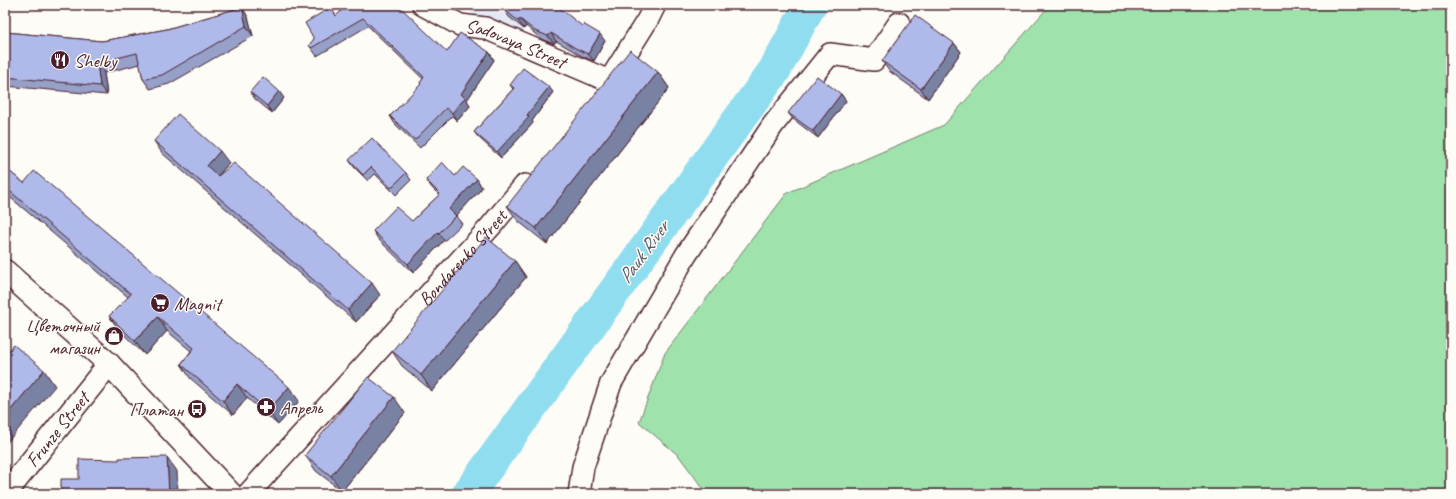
<svg xmlns="http://www.w3.org/2000/svg" width="1456" height="499" font-family="Caveat,sans-serif">
	<rect width="100%" height="100%" fill="#fdfcf7"/>
	<filter id="ink" filterUnits="userSpaceOnUse"><feTurbulence type="fractalNoise" baseFrequency=".025" numOctaves="2"/><feDisplacementMap in="SourceGraphic" scale="8" xChannelSelector="R" yChannelSelector="G"/><feConvolveMatrix kernelMatrix="1 2 1 2 8 2 1 2 1" color-interpolation-filters="sRGB"/></filter>
	<g filter="url(#ink)">
		<path fill="#e6e8f3" d="M460 5H544L515 41Z"/>
		<path fill="#9fe2ac" stroke="#74806c" d="M1050 5H1451V494H707L679 456 639 422 665 353 787 193 944 125Z"/>
		<g fill="none" stroke-linecap="round" stroke-linejoin="round">
			<path stroke="#8fddee" stroke-width="33" d="M468 494 774 71 810 5"/>
			<g stroke="#4a1f2b" stroke-width="24">
				<g id="street">
					<path id="s1" d="M423 5 460 25 485 28 609 81"/>
					<path d="M608 83 648 19 655 5"/>
					<path id="s2" d="M248 494 491 226 525 185"/>
					<path d="M579 494 583 467 611 383 686 255 773 125 830 54 874 60 899 23"/>
				</g>
			</g>
			<g stroke="#4a1f2b" stroke-width="25">
				<g id="secondary">
					<path d="M5 271 109 364 231 494"/>
					<path id="s3" d="M5 494 109 364"/>
				</g>
			</g>
			<use href="#street" stroke="#fdfcf7" stroke-width="21"/>
			<use href="#secondary" stroke="#fdfcf7" stroke-width="22"/>
		</g>
		<path fill="#96a0c9" stroke="#4a1f2b" d="M347 5 447 52H489L494 60 467 100 470 106 457 121 452 116 420 148 395 124 390 116 421 85 420 83 423 79 368 26 317 56 309 45Z
			M242 7 248 17 253 36 169 84 150 89 143 79 140 64 104 73 107 95 5 86V32L102 41 167 29Z
			M504 9 582 26 605 41 594 61 582 56 556 41 554 44 541 39 526 26 524 29 509 17Z
			M954 43 961 52 928 99 889 71 882 61Z
			M658 72 669 88 547 244 518 221 507 206Z
			M510 85 553 92 532 121 533 123 501 158 478 137 474 132 513 89Z
			M250 92 284 98 272 113 255 99Z
			M841 94 846 101 818 138 793 119 788 113Z
			M154 141 229 163 218 176 380 295 356 322 162 153Z
			M349 160 406 173 411 180 396 195 375 174 368 181 354 167Z
			M5 168 24 183 299 401 278 425 247 398 233 415 190 378 181 364 191 351 167 331 145 355 119 330 109 316 128 297 5 193Z
			M455 176 477 179 482 188 456 216 462 224 444 241V240L413 273 378 239 373 231 412 221 439 195 432 188 426 180Z
			M515 261 526 277 432 391 402 366 392 351Z
			M405 413 342 491 316 471 305 455Z"/>
		<path fill="#7a82a4" stroke="#4a1f2b" d="M242 7 248 17 253 36 246 26Z
			M520 19 526 26 524 29 518 21Z
			M551 33 556 41 554 44 548 36Z
			M600 34 605 41 594 61 588 54Z
			M954 43 961 52 928 99 921 89Z
			M489 52 494 60 467 100 470 106 457 121 452 113 461 94Z
			M97 63 104 73 107 95 100 86Z
			M658 72 669 88 547 244 536 228Z
			M549 87 553 92 532 121 533 123 501 158 497 152Z
			M279 91 284 98 272 113 267 106Z
			M841 94 846 101 818 138 813 131Z
			M220 151 229 163 216 178 207 166Z
			M477 179 482 188 455 217 449 209Z
			M438 232 444 240 413 273 408 264Z
			M515 261 526 277 432 391 421 375Z
			M372 283 380 295 356 322 348 310Z
			M158 317 167 331 145 355 135 341Z
			M44 370 55 386 5 445V417Z
			M237 384 247 398 233 415 223 401Z
			M289 387 299 401 278 425 268 411Z
			M394 397 405 413 342 491 331 476Z
			M167 457 177 471 178 494H169Z"/>
		<path fill="#afbaea" stroke="#4a1f2b" d="M347 5H398L447 52 460 33 489 52 461 94 465 98 452 113 446 108 415 140 390 116 421 84 420 83 424 77 363 18 311 48 309 45 314 39 305 23 331 7 336 16Z
			M507 5H556L582 26 583 24 600 34 588 54 577 49 551 33 548 36 535 31 520 19 518 21 504 9Z
			M242 7 246 26 162 75 143 79 137 53 97 63 100 86 5 77V32L102 41 167 29Z
			M915 15 954 43 921 89 882 61Z
			M630 50 658 72 536 228 507 206Z
			M523 68 549 87 527 115 529 117 497 152 474 132 514 88 510 85Z
			M817 76 841 94 813 131 788 113Z
			M263 77 279 91 267 106 250 92Z
			M178 114 220 151 207 166 218 176 234 163 372 283 348 310 154 141Z
			M372 138 406 173 391 188 371 167 363 175 349 160Z
			M442 162 455 176 463 167 477 179 449 209 456 216 439 233 438 232 408 264 373 231 396 207 412 221 440 194 426 180Z
			M5 168 24 183 34 171 289 387 268 411 237 384 223 401 181 364 194 348 158 317 135 341 109 316 131 294 5 187Z
			M486 237 515 261 421 375 392 351Z
			M14 345 44 370 5 417V355Z
			M368 377 394 397 331 476 305 455Z
			M167 457 169 494H61V479H79V459L119 460V458Z"/>
	</g>
	<defs>
		<g id="restaurant-disc" transform="scale(1)"><circle r="9.5" fill="#4a1f2b" stroke="#fdfcf7"/><path d="M-5-6h1v4h1v-4h1v4h1v-4h1v5L-1.5 .5V6h-2V.5L-5-1ZM5-6V6H3V1.5H1.5Q1.5-4 5-6Z" fill="#fff"/></g>
		<g id="supermarket-disc" transform="scale(1)"><circle r="9.5" fill="#4a1f2b" stroke="#fdfcf7"/><path d="M-6-5.5h2.5l.6 2H6L4.5 2H-2.5L-4.4-4H-6ZM-1.5 3.2a1.3 1.3 0 1 0 .1 0ZM3 3.2a1.3 1.3 0 1 0 .1 0Z" fill="#fff"/></g>
		<g id="shop-disc" transform="scale(1)"><circle r="9.5" fill="#4a1f2b" stroke="#fdfcf7"/><path d="M-5-2.5h2.3a2.7 3.5 0 0 1 5.4 0H5L5.5 6h-11ZM-1.5-2.5h3a1.5 2.3 0 0 0-3 0Z" fill="#fff"/></g>
		<g id="pharmacy-disc" transform="scale(1)"><circle r="9.5" fill="#4a1f2b" stroke="#fdfcf7"/><path d="M-2-6h4v4h4v4h-4v4h-4v-4h-4v-4h4Z" fill="#fff"/></g>
		<g id="bus-disc" transform="scale(1)"><circle r="9.5" fill="#4a1f2b" stroke="#fdfcf7"/><path d="M-5-6H5V4H4V6H2V4H-2V6H-4V4H-5ZM-3.5-4V0h7V-4ZM-3.5 1.2v1.5H-2V1.2ZM2 1.2v1.5H3.5V1.2Z" fill="#fff"/></g>
	</defs>
	<g fill-rule="evenodd">
		<use href="#restaurant-disc" x="60" y="60"/>
		<use href="#supermarket-disc" x="160" y="303"/>
		<use href="#shop-disc" x="114" y="336"/>
		<use href="#pharmacy-disc" x="266" y="407"/>
		<use href="#bus-disc" x="197" y="409"/>
	</g>
	<g text-anchor="middle" stroke-width="3" stroke-linejoin="round" paint-order="stroke">
		<g font-size="19" fill="#4a1f2b" stroke="#fdfcf7">
			<text dy="7" stroke="none"><textPath href="#s1" startOffset="101">Sadovaya Street</textPath></text>
			<text dy="7" stroke="none"><textPath href="#s2" startOffset="319">Bondarenko Street</textPath></text>
			<text dy="7" stroke="none"><textPath href="#s3" startOffset="83">Frunze Street</textPath></text>
		</g>
		<g font-size="19" fill="#4a1f2b" stroke="#fdfcf7" text-anchor="start">
			<text x="74" y="67">Shelby</text>
			<text x="174" y="310">Magnit</text>
			<text x="100" y="332" text-anchor="end">Цветочный<tspan x="100" dy="22">магазин</tspan></text>
			<text x="280" y="414">Апрель</text>
			<text x="183" y="416" text-anchor="end">Платан</text>
		</g>
		<g font-size="20" font-style="italic" fill="#5f5866" stroke="#fdfcf7">
			<text transform="translate(643 252) rotate(-54)" y="7">Pauk River</text>
		</g>
	</g>
	<rect width="1456" height="499" fill="none" stroke="#fdfcf7" stroke-width="20"/>
	<rect x="10" y="10" width="1436" height="479" fill="none" stroke="#4a1f2b" stroke-width="1.5" filter="url(#ink)"/>
</svg>
